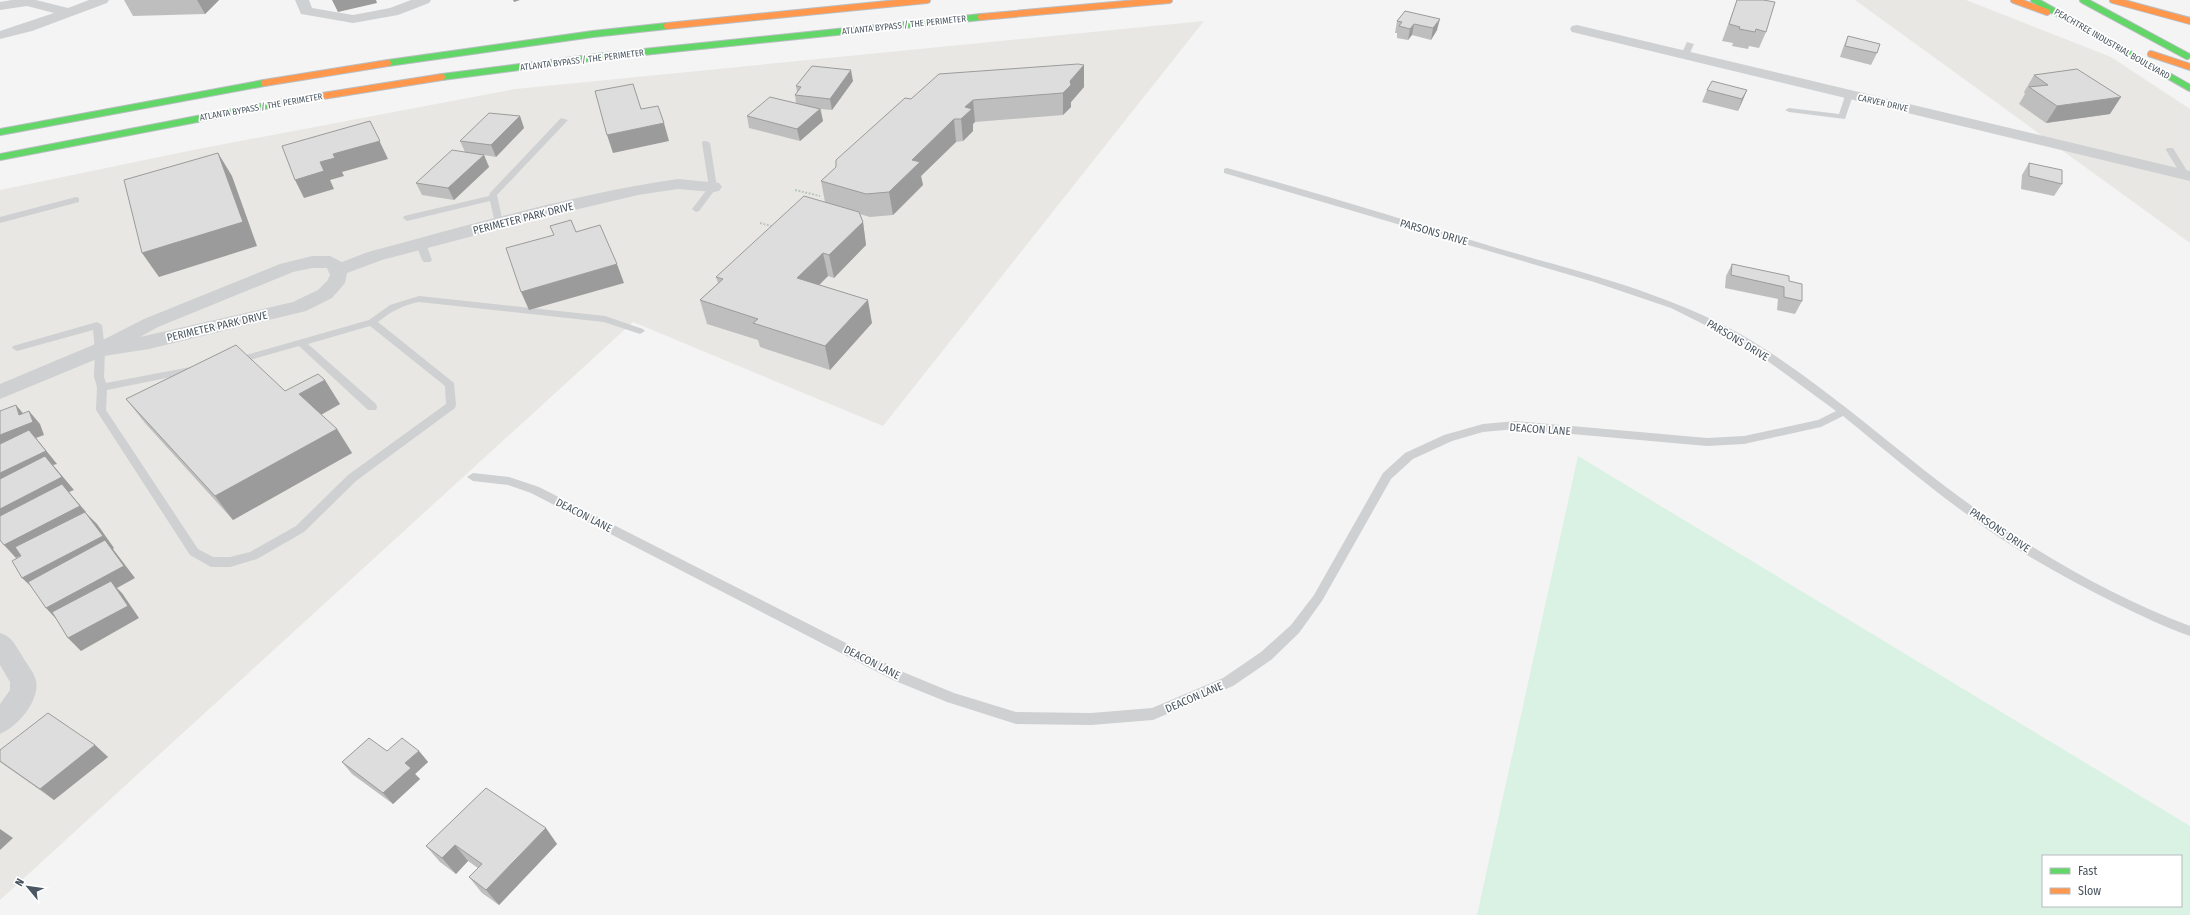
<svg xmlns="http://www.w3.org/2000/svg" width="2190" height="915" font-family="'Fira Sans Condensed',sans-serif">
	<rect width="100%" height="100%" fill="#f4f4f4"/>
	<path fill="#e8e7e3" d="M1855 0H1966L2111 57 2190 109V243Z
		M1204 21 883 426 633 322 0 900V190L198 149 515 89Z"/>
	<path fill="#d9f2e3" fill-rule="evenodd" d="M1578 456 2190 826V915H1477ZM2043 856H2181V906H2043Z"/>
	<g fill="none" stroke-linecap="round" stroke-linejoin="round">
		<g stroke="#b9bec3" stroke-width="8">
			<path id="fast" d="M2034 0 2190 88
				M2083 0 2187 56
				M388 63 593 34 667 26
				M442 77 605 56 981 17
				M0 132 264 83
				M0 157 285 102"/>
		</g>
		<g stroke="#b9bec3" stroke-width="8">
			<path id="slow" d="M2014 0 2047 12
				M2113 0 2190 21
				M981 17 1169 0
				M667 26 927 0
				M2151 54 2190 67
				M264 83 388 63
				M285 102 442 77"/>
		</g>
		<path stroke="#bcc7c4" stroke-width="2" stroke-dasharray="2 1.5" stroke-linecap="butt" d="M795 190 820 196
			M760 223 775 227"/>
		<path fill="#ced0d2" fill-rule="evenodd" d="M1687 42 1694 44 1688 57H1682L1681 55Z
			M1846 93 1853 95 1845 119 1789 112 1785 110 1789 108 1839 114Z
			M561 118 568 120 497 195 503 223 502 225H496L495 223 490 201 407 221 403 218 404 216 489 196 490 193Z
			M703 141H706L710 143 717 187 699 211 696 212 692 209 709 187 702 143Z
			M2167 148H2173L2189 174 2188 176H2182L2166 150Z
			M1227 168C1318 193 1407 221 1497 248 1580 272 1666 292 1742 335 1815 378 1878 435 1946 487 2020 543 2103 593 2190 626V636C2164 627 2140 615 2115 603 2065 578 2016 551 1972 518 1927 486 1885 450 1843 416L1821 427 1744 444 1707 446 1516 429 1483 432 1452 441 1413 459 1391 479 1322 601 1299 633 1271 660 1233 686 1153 720 1091 725 1016 724 947 702 893 680 531 493 508 485 473 481 467 477 473 473 509 477 539 487 903 672 954 693 1016 712 1091 713 1152 708 1223 678 1261 652 1291 625 1314 595 1383 473 1405 453 1444 435 1483 424 1516 421 1707 438 1744 436 1818 420 1836 411 1769 362 1733 339 1671 308 1594 282 1224 173V169Z
			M76 197 79 198V202L0 223V217Z
			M421 241 426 244 432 260 430 262H424L422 260 416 244Z
			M419 296 605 316 643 329 645 331 640 334 604 322 419 302C403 305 390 312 378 322L454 383 456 405 455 408 356 481 304 532 257 559 230 567H211L190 555 96 410 97 387 94 377 95 350 93 330 17 351 12 348 13 346 97 322 102 325 105 350 104 377 106 383 196 366 200 367 201 369 196 372 107 390 106 410 198 549 213 557H230L250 552 296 526 348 475 446 404 445 386 370 326 308 344 376 404 377 407 376 410H368L299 346 236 364 232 363 231 361 232 359 369 320 390 305Z"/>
		<path fill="#ced0d2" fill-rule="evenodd" d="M12 0H36L68 8 89 0H109L107 3 32 31 0 39V31L54 13 27 6 0 10V2Z
			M295 0H309L312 8 353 15 390 8 411 0H431L429 3 398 15 353 23 301 14Z
			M1577 25 2190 171V181L1572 32 1570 29 1572 26Z
			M678 179 719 183 722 187 719 191 713 192 678 189 638 195 549 216 382 260 347 273 345 283 332 298 306 311 149 349 104 356 0 399V384L93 345 144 319 280 264 312 256H330L342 262 368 252C471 225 573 194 678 179ZM312 268H327L330 275 327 281 318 290 293 302 140 337 158 327 293 272Z
			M0 633C12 637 14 643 21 654 25 662 34 671 36 681 40 701 17 727 0 734V704L10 690V682L0 665Z"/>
		<use href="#fast" stroke="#63d668" stroke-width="6"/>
		<use href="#slow" stroke="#ff974d" stroke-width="6"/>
	</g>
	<path fill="#bebebf" d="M124 0H219L205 14 133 16Z
		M1737 0 1766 32 1759 48 1749 46 1748 49 1732 46 1733 43 1722 41Z
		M1405 11 1437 30 1431 40 1412 35 1408 40 1397 38V33H1395L1397 21Z
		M1848 36 1877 53 1871 65 1840 57 1843 48Z
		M1084 65V87L1071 102V107L1063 115 975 122 973 124V131L963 141 956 142 921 176 923 185 893 215 870 217 860 214 863 222 866 245 834 278 828 276 819 285 872 323 830 370 760 347 758 340 707 324 700 300 718 283 716 277 825 202 821 181 911 99Z
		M2034 75 2110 114 2046 123 2019 104 2025 94 2024 92Z
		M853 81 832 110 821 109 823 121 800 141 749 128 747 116 796 103 795 95 797 92 796 86Z
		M1707 90H1747L1738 111 1702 102Z
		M520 116 524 128 496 157 484 155 489 167 454 200 422 195 416 183 465 152 460 141Z
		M2029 163 2062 184 2054 196 2021 189 2022 175Z
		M1732 264 1789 281 1802 301 1795 314 1777 310 1778 299 1725 288 1726 276Z
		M285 391 340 404 321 415 337 429 352 453 233 520 145 423 126 399Z
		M95 745 108 757 54 800 0 762V750Z
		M387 751H419L428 762 415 774 420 779 393 804 352 774 342 762Z
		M486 788 557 844 499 905 482 893 469 877 478 868 468 861 456 874 440 862 426 846Z"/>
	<path fill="#9b9b9b" d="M197 0H219L205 14Z
		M332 0H376L377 3 338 12Z
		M513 0H520L514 2Z
		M1440 19 1437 30 1431 40 1433 28Z
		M1414 24 1412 35 1408 40 1410 29Z
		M1084 65V87L1071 102V107L1063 115V93L1070 81Z
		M851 70 853 81 832 110 830 99Z
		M1747 90 1742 102 1738 111 1742 99Z
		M2121 97 2110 114 2046 123 2057 106Z
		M973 100 975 122 973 124V131L963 141 961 119 965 107Z
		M820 109 823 121 800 141 797 129Z
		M520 116 524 128 496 157 491 145Z
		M954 119 956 142 921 176 923 185 893 215 889 192 912 160Z
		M370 121 388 159 342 172 344 176 330 180 334 189 304 198 295 180 333 154Z
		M664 123 669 141 613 153 607 135Z
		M218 153 232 176 257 246 159 277 142 253Z
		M484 155 489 167 454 200 448 188Z
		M863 222 866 245 834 278 829 255Z
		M823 253 828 276 802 302 797 278Z
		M617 264 624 283 529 310 521 292Z
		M868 300 872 323 830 370 825 346Z
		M325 380 340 404 315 418 299 394Z
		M16 405 27 418 29 411 40 424 44 435 36 438 57 464 53 465 74 490 69 492 86 512H85L97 524 114 548 113 549 135 578 117 588 122 593 139 618 81 651 68 638 58 621 46 608 35 590 22 578 91 519 16 558 4 545 0 528V435L19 415Z
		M337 429 352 453 233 520 215 496Z
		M95 745 108 757 54 800 40 789Z
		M419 751 428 762 415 774 420 779 393 804 383 793 405 763Z
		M546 828 557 844 499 905 486 890Z
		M0 829 13 838 0 850Z
		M455 845 468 861 456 874 442 858Z"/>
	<path fill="#ddddde" stroke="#9b9b9b" d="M1737 0H1763L1775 2 1766 32 1756 29 1755 32 1739 29 1740 27 1729 24Z
		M1405 11 1440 19 1433 28 1414 24 1410 29 1399 26 1402 22 1397 21Z
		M1848 36 1880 44 1877 53 1845 46Z
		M1078 64 1084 65 1070 81 1071 85 1063 93 973 100 965 107 972 109 961 119H954L912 160 920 162 889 192 866 194 821 181 836 167V160L905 98 911 99 939 74Z
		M812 66 851 70 830 99 795 95 801 87 796 86Z
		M2077 69 2121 97 2057 106 2029 87 2048 85 2034 75Z
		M1712 81 1747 90 1742 99 1707 90Z
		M633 84 641 109 658 106 664 123 607 135 595 91Z
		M770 97 820 109 797 129 747 116Z
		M489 113 520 116 491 145 460 141Z
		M370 121 380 141 333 154 335 158 320 162 324 171 295 180 282 146Z
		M452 150 484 155 448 188 416 183Z
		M218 153 243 222 142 253 124 180Z
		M2029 163 2062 170V184L2029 176Z
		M804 196 859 212 863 222 829 255 823 253 797 278 868 300 825 346 753 323 758 319 700 300 723 279 716 277Z
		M571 220 576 232 600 225 617 264 521 292 506 248 554 235 550 226Z
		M1732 264 1789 276V281L1802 284V301L1784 297V287L1731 275Z
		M236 345 285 391 318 374 325 380 299 394 337 429 215 496 126 399Z
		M16 405 19 415 29 411 33 422 0 435V411Z
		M29 430 46 451 0 473V444Z
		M45 456 62 477 0 509V479Z
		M62 484 80 506 4 545 0 540V516Z
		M85 512 103 536 22 578 12 561 21 556 15 547Z
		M105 540 124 566 46 608 28 582Z
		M111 581 128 606 68 638 52 612Z
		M48 713 95 745 40 789 0 761V750Z
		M369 738 387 751 402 738 419 751 405 763 411 768 383 793 342 762Z
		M486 788 546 828 486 890 469 877 482 864 455 845 442 858 426 846Z"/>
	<g text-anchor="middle" stroke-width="3.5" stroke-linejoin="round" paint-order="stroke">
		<g font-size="9" fill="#4a5661" stroke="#fff">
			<text transform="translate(904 25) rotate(-6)" y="3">ATLANTA BYPASS / THE PERIMETER</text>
			<text transform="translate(2112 44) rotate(30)" y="3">PEACHTREE INDUSTRIAL BOULEVARD</text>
			<text transform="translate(582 60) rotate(-7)" y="3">ATLANTA BYPASS / THE PERIMETER</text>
			<text transform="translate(1883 103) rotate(13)" y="3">CARVER DRIVE</text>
			<text transform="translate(261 107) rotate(-10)" y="3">ATLANTA BYPASS / THE PERIMETER</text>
		</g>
		<g font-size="11" fill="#4a5661" stroke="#fff">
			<text transform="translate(523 218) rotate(-14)" y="4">PERIMETER PARK DRIVE</text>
			<text transform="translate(1434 232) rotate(16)" y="4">PARSONS DRIVE</text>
			<text transform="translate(217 326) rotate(-13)" y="4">PERIMETER PARK DRIVE</text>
			<text transform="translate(1738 340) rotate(31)" y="4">PARSONS DRIVE</text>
			<text transform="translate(1540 429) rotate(4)" y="4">DEACON LANE</text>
			<text transform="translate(584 515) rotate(27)" y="4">DEACON LANE</text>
			<text transform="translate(2000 530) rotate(34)" y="4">PARSONS DRIVE</text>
			<text transform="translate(872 662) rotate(27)" y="4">DEACON LANE</text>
			<text transform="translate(1194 697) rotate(-23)" y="4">DEACON LANE</text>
		</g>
	</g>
	<rect x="2042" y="855" width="140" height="52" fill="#ffffff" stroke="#b7bbc0"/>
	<rect x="2050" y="868" width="20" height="6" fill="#63d668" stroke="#b7bbc0"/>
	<text x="2078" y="875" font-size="12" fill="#4a5661">Fast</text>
	<rect x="2050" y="888" width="20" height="6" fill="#ff974d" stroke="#b7bbc0"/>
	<text x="2078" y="895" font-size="12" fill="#4a5661">Slow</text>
	<g transform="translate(28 887) rotate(299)" stroke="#ffffff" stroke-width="3" paint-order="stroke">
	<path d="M0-3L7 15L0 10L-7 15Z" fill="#4a5661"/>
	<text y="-6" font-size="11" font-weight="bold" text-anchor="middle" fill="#4a5661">N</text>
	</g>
</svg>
